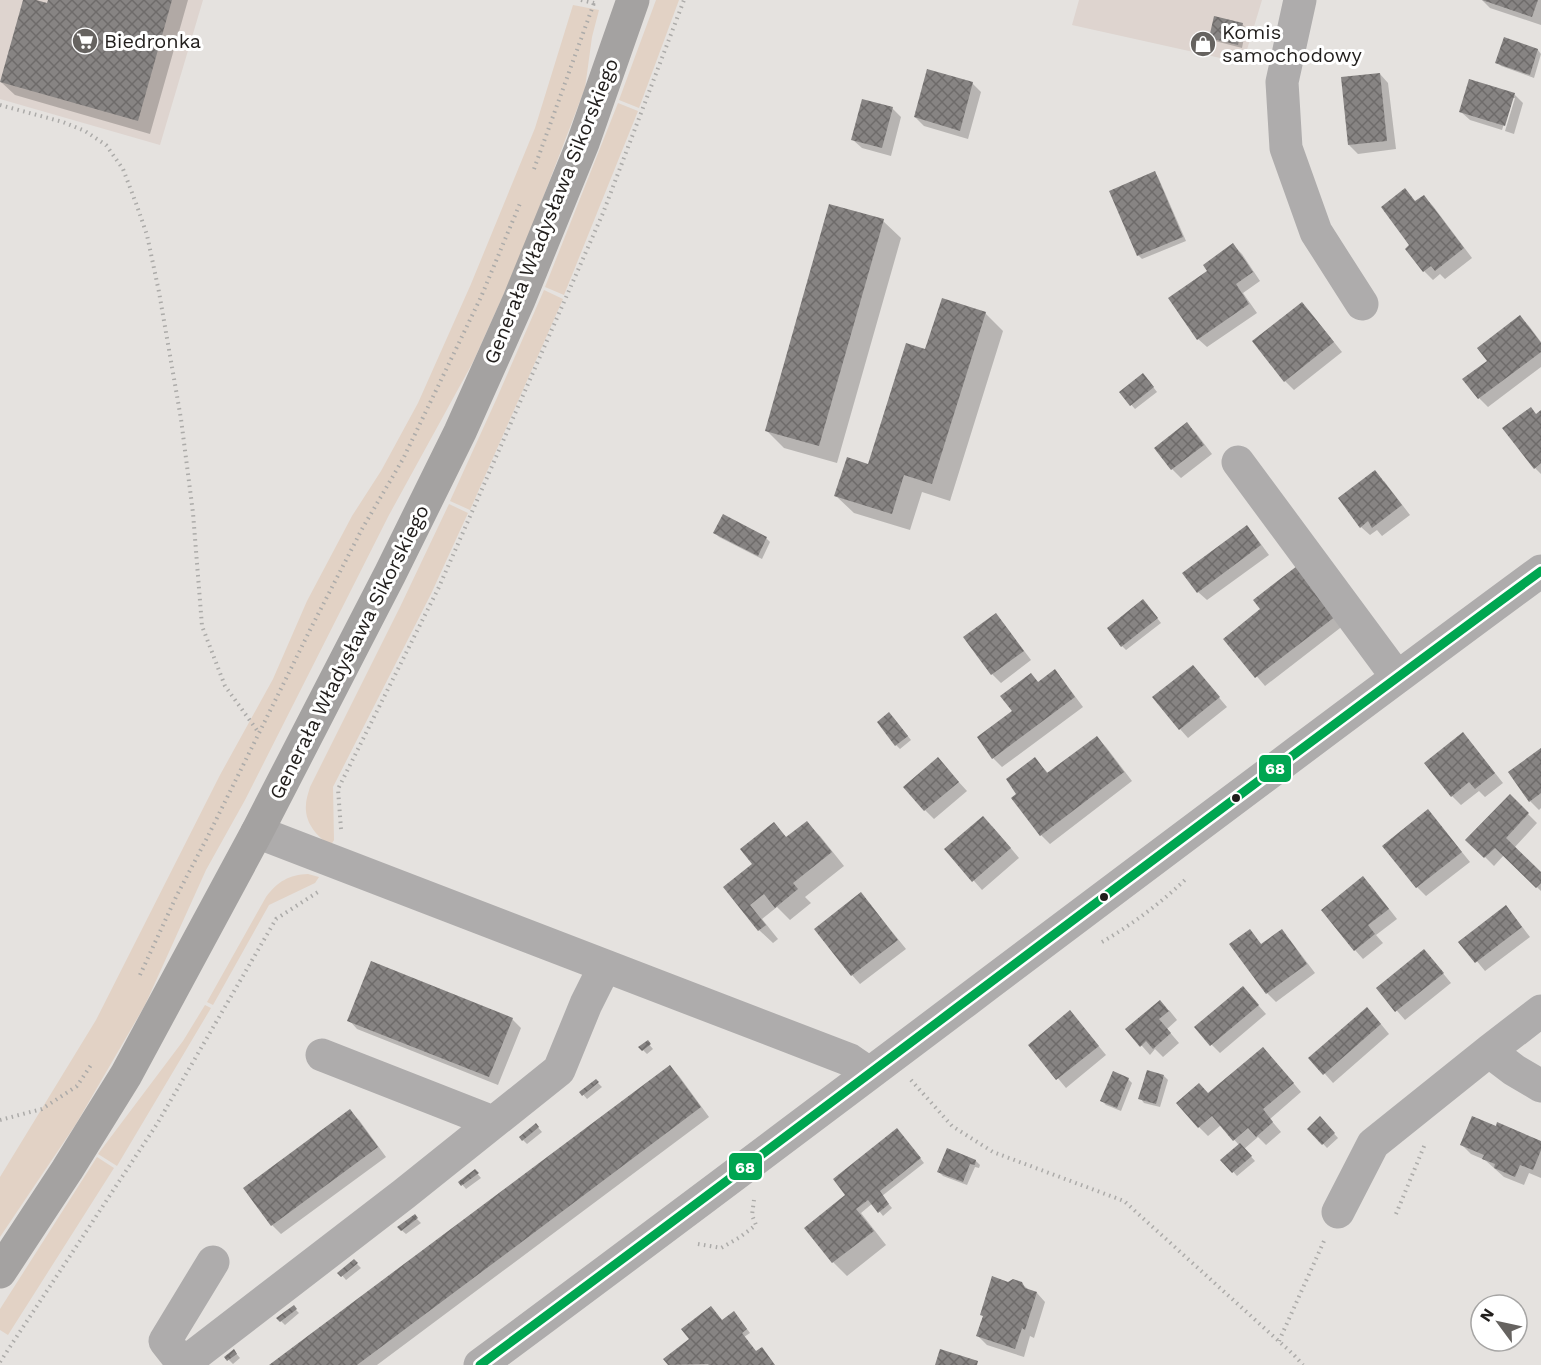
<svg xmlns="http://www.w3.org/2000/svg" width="1541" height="1365" font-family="'Work Sans',sans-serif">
	<defs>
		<pattern id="building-cross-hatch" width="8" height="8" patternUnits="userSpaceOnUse" patternTransform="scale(1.5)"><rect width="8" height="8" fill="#878483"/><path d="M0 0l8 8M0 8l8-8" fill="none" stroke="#6e6b6a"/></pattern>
	</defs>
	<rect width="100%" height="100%" fill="#e5e2df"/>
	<path fill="#ded4cf" d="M0 0H203L160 145 0 99Z
		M1079 0H1262L1243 63 1072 25Z"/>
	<path fill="#e2d2c5" d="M656 0H679L639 108 619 100Z
		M573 5 599 10 592 37 585 88 520 258 473 362 389 515 245 800 206 870 145 1005 76 1124 0 1237V1177L96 1020 220 775 273 679 307 601 352 516 381 471 418 403 471 284 535 128Z
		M618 103 638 111 564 295 545 287Z
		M544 290 563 299 470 510 450 501 496 400Z
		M449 504 468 513 431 594 333 787 334 840 331 845C319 839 307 825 306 811 305 802 308 794 310 787L401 605Z
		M308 874 319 877 315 883 269 905 213 1005 207 1002 266 897C278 881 289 875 308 874Z
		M205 1005 211 1008 117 1166 98 1154 183 1041Z
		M97 1157 114 1168 8 1335 0 1330V1309Z"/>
	<path fill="#0003" d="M24 0H30L48 5 49 0H188L150 134 15 95 1 82Z
		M1482 0H1541V25L1490 8Z
		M1242 24 1246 28 1242 48 1215 41 1211 37Z
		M1505 39 1538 50 1541 54 1534 78 1501 66 1497 62Z
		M1380 74 1388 83 1396 149 1358 154 1349 145Z
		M972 83 981 92 968 139 924 126 915 117Z
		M1514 94 1523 103 1514 134 1505 131 1515 98H1512L1502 130 1470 120 1461 112Z
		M892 108 901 117 891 156 862 148 853 140Z
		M1154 173 1158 177 1186 241 1142 259 1138 255Z
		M1424 197 1433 206 1472 258 1445 279 1440 274 1433 280 1424 271 1407 249 1411 245 1416 202Z
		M883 221 901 238 837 463 784 448 766 430Z
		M1233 245 1242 254 1260 281 1243 293 1257 313 1207 347 1198 339 1209 271Z
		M1302 304 1310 312 1342 352 1294 390 1285 381Z
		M985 313 1003 331 950 501 922 492 910 530 854 513 836 496 869 466 926 351Z
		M1520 317 1529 326 1541 342V367L1488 407 1479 398 1489 361Z
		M1147 379 1157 392 1135 409 1121 393Z
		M1541 412V474L1535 468 1537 415Z
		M1187 424 1196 433 1212 454 1181 478 1172 469Z
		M1384 481 1410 515 1382 536 1377 530 1370 535 1361 527Z
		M1247 527 1255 536 1269 555 1207 600 1198 592Z
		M715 533 766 538 770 542 762 559 719 537Z
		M1297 568 1344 625 1265 686 1225 639 1262 609Z
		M1147 605 1161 623 1126 650 1122 646Z
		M996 615 1004 624 1031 660 1001 683 992 674Z
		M1193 667 1227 707 1188 738 1180 729Z
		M1055 671 1063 680 1083 707 1002 767 993 758 1031 675 1039 683Z
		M893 717 911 740 900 749 896 745Z
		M1097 738 1106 747 1132 781 1050 844 1041 835 1018 794 1035 759 1048 773Z
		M1471 743 1503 783 1485 797 1479 791 1461 805 1452 796 1426 764Z
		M1541 750V808L1539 810 1530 801Z
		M946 768 967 791 934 819 925 810Z
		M1510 796 1537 823 1514 848 1541 875V891L1504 855 1494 866 1468 840Z
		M1436 820 1470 862 1426 896 1417 887 1384 846Z
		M806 823 820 836 844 866 805 897 811 903 790 920 777 907 762 919 778 939 773 943 759 930 725 887 754 865 774 824 787 838Z
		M992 826 1019 858 982 890 946 849Z
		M1363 878 1372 887 1397 919 1376 935 1383 943 1363 959 1355 950Z
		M861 894 869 903 906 949 860 984 852 975Z
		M1506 907 1514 916 1530 937 1485 971 1461 942Z
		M1249 931 1262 945 1281 931 1290 940 1315 973 1276 1002 1267 993Z
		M1432 960 1451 983 1405 1020 1378 989Z
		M1251 997 1266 1014 1220 1053 1211 1044Z
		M1169 1010 1177 1020 1167 1029 1179 1043 1163 1057 1155 1049 1150 1055 1127 1029Z
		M1376 1018 1389 1034 1333 1083 1311 1058Z
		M512 1019 521 1028 498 1085 357 1029 349 1020Z
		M1078 1021 1106 1055 1066 1088 1030 1045Z
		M647 1042 653 1049 647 1054 640 1047Z
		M1272 1058 1301 1092 1270 1119 1281 1132 1266 1145 1258 1137 1244 1149 1255 1161 1237 1176 1223 1160 1239 1145 1221 1125 1208 1136 1199 1127 1208 1094Z
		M670 1067 679 1076 709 1117 377 1365H271Z
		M1164 1076 1168 1080 1160 1107 1144 1103 1140 1098Z
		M1128 1079 1132 1083 1121 1111 1106 1105 1102 1101Z
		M596 1081 602 1087 587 1099 581 1092Z
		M350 1111 359 1120 386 1157 281 1234 272 1225 245 1189Z
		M1320 1118 1338 1138 1327 1148 1309 1129Z
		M536 1125 542 1132 527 1144 523 1140Z
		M901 1134 924 1163 882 1196 892 1208 883 1216 873 1203 861 1213 886 1245 847 1276 833 1262 806 1228 845 1197Z
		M1541 1142V1178L1529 1173 1524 1185 1504 1177 1485 1160 1471 1154 1462 1145Z
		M976 1161 980 1165 979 1168 975 1167 967 1185 943 1176 939 1172Z
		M475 1171 481 1178 466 1189 460 1182Z
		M414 1216 421 1223 406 1234 399 1228Z
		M354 1261 361 1268 346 1280 340 1273Z
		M1008 1283H1021L1029 1290 1037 1293 1045 1302 1034 1338 1030 1336 1024 1357 987 1345 978 1336 984 1317 981 1314Z
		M293 1307 299 1313 285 1325 278 1318Z
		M738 1317 750 1333 744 1337 757 1353 775 1365H670L665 1359 723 1322Z
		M234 1351 240 1358 233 1364 226 1357Z"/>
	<path fill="url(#building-cross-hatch)" d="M23 0H36L47 3 48 0H172L138 121 0 82Z
		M1482 0H1538L1532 17Z
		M1214 16 1243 23 1238 45 1209 38Z
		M1504 37 1538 49 1530 75 1495 63Z
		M927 69 973 82 960 131 914 117Z
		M1380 73 1387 141 1348 145 1341 77Z
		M1469 79 1515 93 1505 126 1459 112Z
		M862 99 893 107 882 148 851 140Z
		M1155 171 1183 237 1137 256 1109 191Z
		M1405 188 1415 201 1424 195 1464 248 1435 271 1431 266 1423 272 1405 249 1409 245 1381 207Z
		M829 204 884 219 819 446 765 431Z
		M1233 243 1253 272 1236 284 1249 304 1197 340 1168 298 1207 271 1203 265Z
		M942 298 986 312 932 484 904 475 892 514 834 496 847 457 868 464 906 343 925 349Z
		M1302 302 1334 342 1284 382 1252 341Z
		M1520 315 1541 343V352L1478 399 1462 379 1487 361 1477 348Z
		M1143 373 1154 387 1130 406 1119 392Z
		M1531 407 1536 414 1541 410V463L1534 469 1502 428Z
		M1187 422 1204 445 1171 470 1154 448Z
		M1375 470 1402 505 1372 528 1368 521 1360 528 1338 498Z
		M723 514 767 537 758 556 713 533Z
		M1247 525 1261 545 1197 593 1182 573Z
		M1297 566 1336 616 1255 678 1223 639 1260 609 1253 600Z
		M1143 599 1158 618 1121 647 1107 628Z
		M996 613 1024 651 991 675 963 637Z
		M1193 665 1220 697 1179 730 1152 697Z
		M1055 669 1075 697 992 759 977 737 1012 711 1000 696 1031 673 1038 682Z
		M889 712 908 736 895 746 877 722Z
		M1463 732 1495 773 1475 789 1469 782 1451 797 1424 763Z
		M1097 736 1124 772 1040 836 1011 798 1016 794 1006 779 1035 757 1047 773Z
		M1541 748V793L1529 802 1508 772Z
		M938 757 959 782 924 811 903 787Z
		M1510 794 1529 813 1506 838 1541 872V883L1536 888 1495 848 1484 858 1465 840Z
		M1428 809 1462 852 1416 888 1382 846Z
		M983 816 1011 848 972 882 944 849Z
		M807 821 832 852 793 883 798 889 775 908 764 894 750 905 766 925 758 931 723 887 752 864 740 849 774 822 786 837Z
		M1363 876 1389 909 1368 925 1375 934 1354 951 1321 910Z
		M861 892 898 940 851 976 814 929Z
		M1506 905 1522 927 1475 963 1458 942Z
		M1250 929 1261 944 1282 929 1307 964 1266 994 1229 944Z
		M1424 949 1444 973 1395 1012 1376 988Z
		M371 961 513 1018 489 1077 347 1021Z
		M1243 986 1259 1005 1210 1046 1194 1027Z
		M1160 1000 1169 1011 1159 1019 1171 1033 1153 1049 1146 1041 1140 1047 1125 1029Z
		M1367 1007 1381 1024 1323 1075 1308 1058Z
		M1070 1010 1099 1046 1056 1080 1028 1045Z
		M648 1040 651 1044 642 1051 638 1047Z
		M1263 1047 1294 1083 1263 1109 1273 1122 1256 1137 1248 1128 1233 1141 1212 1116 1198 1128 1176 1103 1199 1083 1208 1093Z
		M670 1065 701 1107 519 1244 357 1365H269Z
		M1147 1070 1164 1075 1156 1104 1138 1099Z
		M1113 1071 1129 1078 1117 1108 1100 1101Z
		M596 1079 599 1082 582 1096 579 1092Z
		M350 1109 378 1147 271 1226 243 1188Z
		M1320 1116 1335 1133 1322 1145 1307 1129Z
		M1472 1116 1496 1126 1497 1122 1541 1141V1150L1533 1170 1520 1165 1515 1177 1494 1168 1495 1164 1482 1159 1484 1155 1460 1145Z
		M536 1123 539 1127 522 1141 519 1137Z
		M897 1128 921 1158 880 1191 889 1204 878 1213 868 1200 856 1209 874 1231 832 1263 804 1228 845 1195 833 1179Z
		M1240 1143 1252 1156 1232 1173 1220 1160Z
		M947 1148 976 1160 975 1165 970 1164 963 1182 937 1172Z
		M475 1169 479 1173 461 1186 458 1182Z
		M415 1214 418 1218 401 1231 397 1227Z
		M354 1259 358 1263 341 1277 337 1273Z
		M992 1276 1008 1282 1013 1279 1022 1282 1025 1288 1037 1292 1025 1330 1022 1328 1015 1349 976 1336 983 1316 980 1315Z
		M294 1305 297 1309 280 1322 276 1318Z
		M711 1306 722 1320 734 1311 747 1329 742 1333 756 1351 762 1347 775 1365H709L708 1364 668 1365 663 1359 689 1339 681 1329Z
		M234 1349 237 1354 227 1361 224 1357Z
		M940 1349 978 1361 977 1365H935Z"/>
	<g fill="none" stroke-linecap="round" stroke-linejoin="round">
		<path stroke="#acaba9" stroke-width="4" stroke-dasharray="1.5 4.5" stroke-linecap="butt" d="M581 0 594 3 596 0
			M0 105 63 122 85 131 106 145 123 169 137 206 147 235 159 292 181 419 193 513 202 626 225 686 259 733
			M534 169 594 3
			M341 829 338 789 439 587 603 213 684 0
			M1102 942C1133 924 1162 902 1187 878
			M140 975 176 897 208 836 313 624 362 529 403 459 481 297 521 201
			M911 1080 952 1126 993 1152 1124 1201 1294 1355 1303 1365
			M0 1120 42 1109 77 1086 91 1065
			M1396 1214 1425 1144
			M698 1244 721 1248 740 1237 756 1225 752 1215 754 1200
			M1279 1341 1324 1241
			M0 1362 157 1124 276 919 321 890"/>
		<path stroke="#aeacac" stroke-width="33" d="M1300 0 1282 82 1286 148 1316 232 1362 304
			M1238 462 1397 677
			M257 832 850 1060 869 1073
			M1541 1011 1489 1051 1514 1070 1541 1086
			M322 1055 493 1122
			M1338 1212 1373 1144 1489 1051
			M183 1364 165 1341 213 1262
			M184 1365 183 1364 404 1194 559 1070 586 1004 605 966
			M480 1365C835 1102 1185 833 1541 571"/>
		<path stroke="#a4a2a1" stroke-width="33" d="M0 1272 67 1170 126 1075 257 832 390 574 460 432 519 300 583 143 633 0"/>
		<g stroke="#fff" stroke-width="14">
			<path id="bus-1" d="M480 1365C835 1102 1185 833 1541 571"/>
		</g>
		<use href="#bus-1" stroke="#00a651" stroke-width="9"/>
	</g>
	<defs>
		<g id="supermarket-disc" transform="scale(1.35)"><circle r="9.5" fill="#666360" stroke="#fff"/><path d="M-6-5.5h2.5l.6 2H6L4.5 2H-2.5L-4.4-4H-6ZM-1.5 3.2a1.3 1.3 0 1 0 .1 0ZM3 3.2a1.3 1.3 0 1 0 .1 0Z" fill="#fff"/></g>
		<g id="shop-disc" transform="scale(1.35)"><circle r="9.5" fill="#666360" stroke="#fff"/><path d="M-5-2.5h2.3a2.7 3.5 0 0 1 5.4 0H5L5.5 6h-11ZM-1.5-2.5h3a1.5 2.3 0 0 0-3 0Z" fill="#fff"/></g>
	</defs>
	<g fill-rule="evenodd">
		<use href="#supermarket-disc" x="85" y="41"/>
		<use href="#shop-disc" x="1203" y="44"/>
	</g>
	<g fill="#211e1c" stroke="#fff" stroke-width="2">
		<circle cx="1236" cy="798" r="5"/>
		<circle cx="1104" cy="897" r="5"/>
	</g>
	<g text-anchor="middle" stroke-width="6" stroke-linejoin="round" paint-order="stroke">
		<g font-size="20" fill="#211e1c" stroke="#fff" text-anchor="start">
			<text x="1222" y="39">Komis<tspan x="1222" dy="23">samochodowy</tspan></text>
			<text x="104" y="48">Biedronka</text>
		</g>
		<g font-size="20" fill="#211e1c" stroke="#fff">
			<text transform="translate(551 211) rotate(-68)" y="7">Generała Władysława Sikorskiego</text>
			<text transform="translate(349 652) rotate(-63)" y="7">Generała Władysława Sikorskiego</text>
		</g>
	</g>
	<g stroke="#fff" stroke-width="2">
		<rect x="1258" y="754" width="34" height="29" rx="6" fill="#00a651"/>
		<rect x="728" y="1152" width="35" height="29" rx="6" fill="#00a651"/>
	</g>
	<g font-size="16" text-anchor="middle" font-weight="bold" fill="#fff">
		<text x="1275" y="774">68</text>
		<text x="745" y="1173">68</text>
	</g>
	<g transform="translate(1499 1323) rotate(303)"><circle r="28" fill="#ffffff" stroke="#a6a5a4" stroke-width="1.5"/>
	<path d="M0-4.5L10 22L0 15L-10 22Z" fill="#666360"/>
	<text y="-9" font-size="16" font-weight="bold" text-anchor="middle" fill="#211e1c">N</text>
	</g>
</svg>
